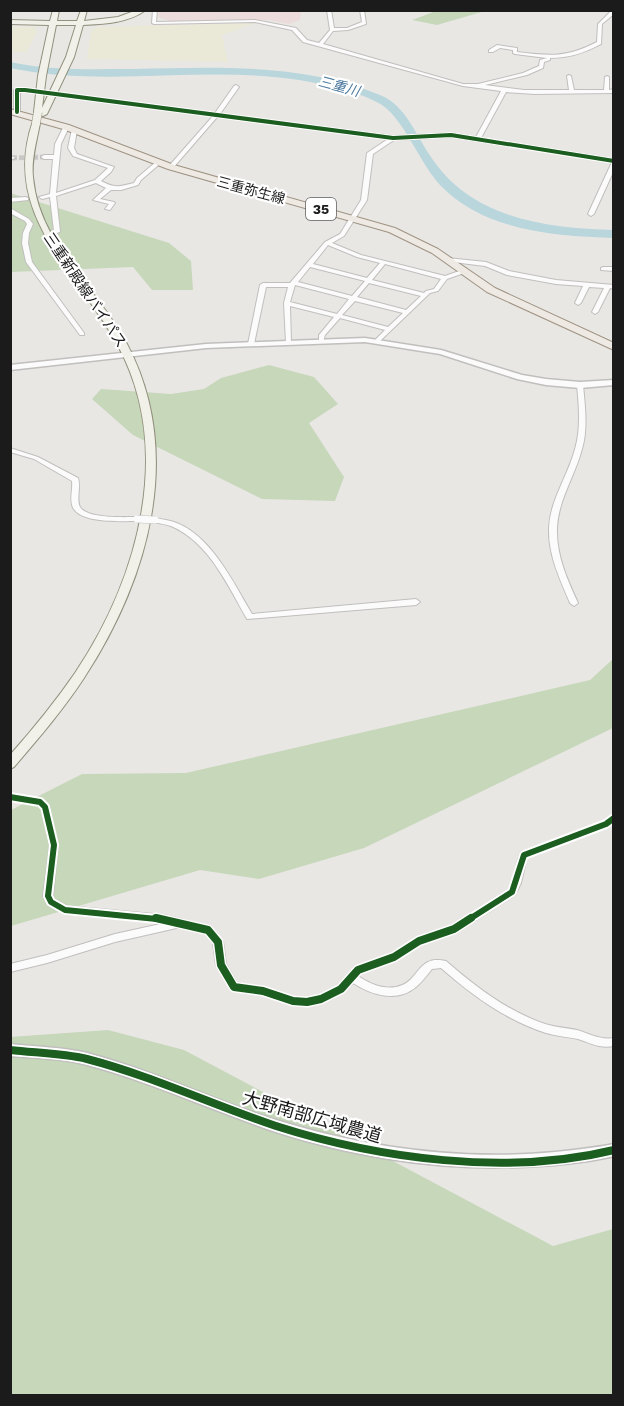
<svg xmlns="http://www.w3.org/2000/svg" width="624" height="1406" font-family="'Work Sans','Noto Sans JP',sans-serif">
	<rect width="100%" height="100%" fill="#e9e7e4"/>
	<path fill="#ebdbda" d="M159 10H301V11L300 20 289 24 269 20 170 21 158 17Z"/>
	<path fill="#eae9d7" d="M255 23 222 35 228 62 87 59 91 30 96 27Z
		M11 27H35L37 32 26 53 11 51Z"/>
	<path fill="#c6d7ba" d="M436 11V10L485 11 437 25 412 20Z
		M10 193 169 243 191 261 193 290H152L133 267 11 272Z
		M269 365 314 377 338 404 309 423 344 477 335 501 262 499 133 435 92 399 101 389 171 394 204 389 221 378Z
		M613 659V728L364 848 259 879 200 870 11 926V810L82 774 186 773 590 680Z
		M108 1030 184 1050 553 1246 613 1229V1395H11L10 1037Z"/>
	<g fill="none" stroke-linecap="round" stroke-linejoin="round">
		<path fill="#b8d6dc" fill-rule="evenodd" d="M10 62C51 71 92 69 133 69 215 67 303 63 380 95 405 105 415 133 429 154 469 218 544 228 614 230V238C554 236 484 231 440 185 419 162 405 121 382 105 371 98 356 93 344 90 234 57 119 91 10 68Z"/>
		<path stroke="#cac8c6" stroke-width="5" stroke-dasharray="5 2" stroke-linecap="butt" d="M25 90 59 94
			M12 158 44 157"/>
		<g stroke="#c0bfbe" stroke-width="2">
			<path id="minor" d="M153 10H157L156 22 255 20 296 28 307 40 319 43 330 30 327 10H331L334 28H347L362 22 360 10H364L366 24 348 30 333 31 323 44 463 84H478L523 73 539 66 540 60 547 58 515 54 513 53V50L500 48 493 52H489V50L497 45 517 48V52C549 56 567 58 597 42L598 24 612 10H614V14L602 24 601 44C584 53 569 58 550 58V60L544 62 543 68 527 75 485 85 524 90H569L567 76 569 75 571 76 574 90H604L605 77 607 76 609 77V90L614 89V93L535 94 506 92 481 138 614 159V170L594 214 591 216 588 214 612 162 451 137 394 140 373 154 367 200 344 236 332 243 361 255 445 276 462 270 465 272 464 273 447 279 438 291 430 293 380 341 378 342 375 340 385 330 340 318 325 335 323 342H319V335L334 317 290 306 291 342 288 344 286 343 284 303 288 287H266L254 344 251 346 249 345 248 344 260 285 263 283H290L325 242 340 234 361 200 367 153 388 139 218 116 173 168 171 169 168 167 169 166 213 116 59 96 57 95V93L215 113 234 86 236 85 239 87 220 114 393 136 451 133 476 137 501 91 463 86 303 42 292 30 255 22 154 24 152 23ZM328 245 357 257 380 263 367 278 313 264ZM385 264 441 279 434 289 426 291 424 293 372 280ZM310 267 365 281 352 296 298 282ZM369 283 421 296 406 310 357 297ZM295 285 349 299 337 314 290 302ZM355 301 403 313 388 327 342 315Z
				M17 88H25L28 90 20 92V112L17 114 14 112V90Z
				M64 126 69 127 61 144 56 193 95 180 108 168 73 156 68 148 72 129 77 130 74 148 77 154 114 167 111 172 101 181C114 188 119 187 134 183L137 178 157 161 162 162 141 180 138 185 121 190H111L100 199 114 202 115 203 110 210 105 209 109 204 93 200 106 188 96 183 56 196 60 232 47 236 44 234 45 233 54 231 50 197 42 199 39 197 50 194 53 159H44L41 157 44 155H54L55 144Z
				M10 156 14 157 15 158 10 160Z
				M26 197 28 198V200L10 202V198Z
				M10 208 29 219 33 224 29 233 28 243 32 262 84 333V335H80L26 262 22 243 23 233 27 224 25 221 10 213Z
				M447 258 486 262 509 271 556 280 614 285V289L610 288 598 312 595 314 592 312 604 288 589 287 581 303 578 305 575 303 583 286 556 284 507 275 485 266 445 261V259Z
				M603 267H614V271L601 270V268Z
				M580 383 583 385C585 406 588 429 582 449 575 476 558 500 557 528 556 555 567 579 578 603L574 606 570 603C560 579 548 555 549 528 550 500 568 476 575 449 581 429 579 406 577 385Z
				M10 448 38 457 78 478C81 487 76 499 80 507 87 519 125 517 137 517L141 519 137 521C121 521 77 524 72 505 70 497 73 489 72 481L34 459 10 452Z
				M152 518H155C161 519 168 520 174 522 211 535 233 582 252 614L416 599 420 602 416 605 247 619C228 586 209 542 171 526 165 524 158 523 152 522L151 520Z
				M10 794 43 800 49 807 58 845 53 896 54 899 67 906 164 915 211 927 223 942 226 964 237 983 263 987 293 997 307 998 319 995 338 986 355 967 391 954 416 938 451 926 509 889C515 878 515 864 521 852L603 822 614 815V823L609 826 527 857 521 883 515 895 457 932 422 944 397 960 361 973 358 976C374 987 396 994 411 979 416 974 421 965 428 962 433 959 441 960 446 961 476 987 507 1011 545 1024 555 1027 567 1028 577 1030 590 1034 600 1040 614 1038V1046C600 1049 590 1043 578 1039 568 1037 557 1036 546 1033 506 1020 473 996 441 968L432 969C427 975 422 982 416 987 397 1003 371 995 353 983 338 999 315 1009 293 1005 283 1003 273 997 262 995 253 993 243 992 234 991L231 990 216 965 213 943 205 933 181 927 115 942 47 963 10 972V964L47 955 115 934 165 923 65 914 48 905 43 896 50 845 41 808 37 805 10 800Z"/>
		</g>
		<g stroke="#c0bfbe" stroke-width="3">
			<path id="tertiary" d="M365 338 441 350 522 375 546 379 580 382 614 380V385L580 388 546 385 517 379 440 354 365 342 206 348 10 370V365L206 344Z
				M10 1044C36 1047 62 1047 87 1053 152 1070 213 1100 276 1120 367 1148 461 1161 555 1152 574 1150 594 1148 614 1144V1156C594 1161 574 1163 555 1165 461 1173 366 1161 276 1132 213 1111 152 1082 87 1065 62 1058 36 1058 10 1056Z"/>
		</g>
		<g stroke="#92917e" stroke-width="2">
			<path id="secondary" d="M53 10H59L57 21H77L81 10H87L84 21 118 17 137 10H146C128 23 104 24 83 25L74 57 47 114 43 116 34 112 38 76 49 25 10 24V20L50 21ZM56 25H76L66 57 42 108 46 76Z
				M33 121 40 123C37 140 31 159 33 177 39 245 97 287 127 344 185 454 148 580 84 678 63 710 39 738 14 767L10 769V755C33 729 55 702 75 673 138 579 175 449 117 344 78 272 0 214 33 121Z"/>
		</g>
		<g stroke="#9e9383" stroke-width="2">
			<path id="primary" d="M10 109 69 125 174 165 395 228 438 249 495 288 614 343V350L487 292 432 253 389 232 168 169 63 129 10 114Z"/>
		</g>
		<use href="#minor" fill="#fcfbfb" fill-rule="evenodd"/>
		<use href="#tertiary" fill="#fcfbfb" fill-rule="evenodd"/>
		<use href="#secondary" fill="#f2f1e9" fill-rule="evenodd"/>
		<use href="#primary" fill="#eee9e3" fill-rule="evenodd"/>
		<g stroke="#c0bfbe" stroke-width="8" stroke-linecap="butt">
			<path id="minor-bridge" d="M137 519 155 520"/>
		</g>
		<g stroke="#92917e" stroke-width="9" stroke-linecap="butt">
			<path id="secondary-bridge" d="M36 123 38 112"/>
		</g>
		<use href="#minor-bridge" stroke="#fcfbfb" stroke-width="7"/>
		<use href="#secondary-bridge" stroke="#f2f1e9" stroke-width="8"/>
		<g stroke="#fff" stroke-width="6">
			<path id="cycleway-far2" d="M17 112V90H25L393 138 451 135 614 161"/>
		</g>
		<g stroke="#fff" stroke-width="10">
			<path id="cycleway-far1" d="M10 797 40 802 45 807 54 845 48 896 51 902 65 910 167 920
				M468 920 512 892 524 855 606 824 614 818"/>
		</g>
		<g stroke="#fff" stroke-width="11">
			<path id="cycleway" d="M156 918 208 930 218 942 221 965 234 987 263 991 293 1001 307 1002 321 999 341 989 358 970 394 957 419 941 454 929 471 918
				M10 1050C36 1053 62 1053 87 1059 152 1076 213 1105 276 1126 379 1159 508 1176 614 1150"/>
		</g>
		<use href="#cycleway-far2" stroke="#1b5e20" stroke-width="4"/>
		<use href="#cycleway-far1" stroke="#1b5e20" stroke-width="6"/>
		<use href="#cycleway" stroke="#1b5e20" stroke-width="8"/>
	</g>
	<g text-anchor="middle" stroke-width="4.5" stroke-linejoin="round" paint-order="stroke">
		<g font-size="14" font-style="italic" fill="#4b799e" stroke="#fff">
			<text transform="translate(339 86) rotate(15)" y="5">三重川</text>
		</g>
		<g font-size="14" fill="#1b1b1b" stroke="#fff">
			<text transform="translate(251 190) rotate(15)" y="5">三重弥生線</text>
		</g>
		<rect fill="#fff" stroke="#5f5f5f" stroke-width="1.5" x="306" y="198" width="30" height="22" rx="4.5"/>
		<g font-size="14" font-weight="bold" fill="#1b1b1b">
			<text x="321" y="214">35</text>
		</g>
		<g font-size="15" fill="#1b1b1b" stroke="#fff">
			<text transform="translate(85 290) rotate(56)" y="5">三重新殿線バイパス</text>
		</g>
		<g font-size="18" fill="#1b1b1b" stroke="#fff">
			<text transform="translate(312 1117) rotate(16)" y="6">大野南部広域農道</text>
		</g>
	</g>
	<rect width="624" height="1406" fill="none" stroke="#1b1b1b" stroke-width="24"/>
</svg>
